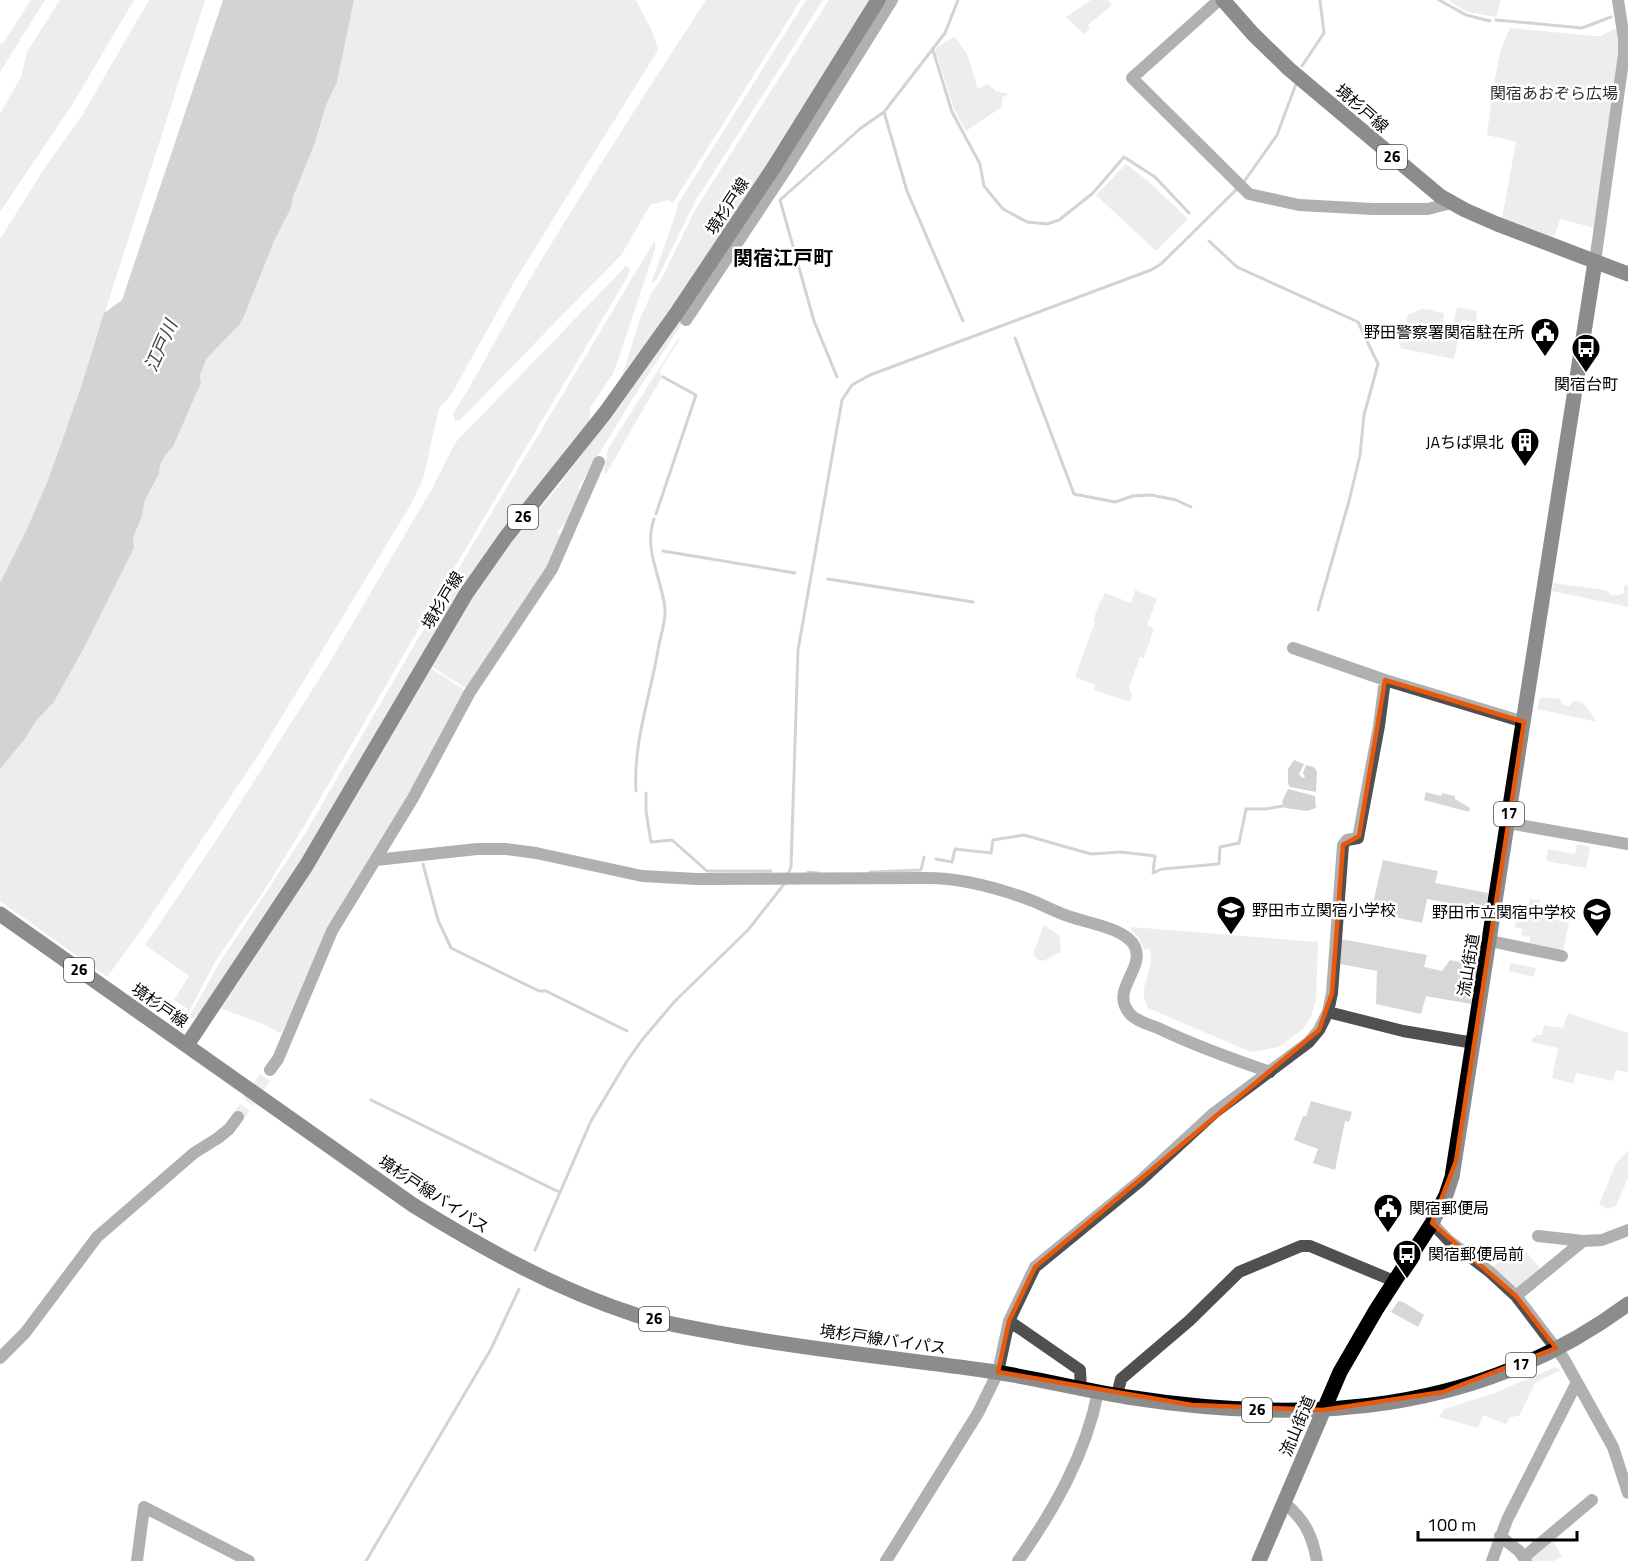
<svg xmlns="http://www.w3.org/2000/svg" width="1628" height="1561" font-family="'Titillium Web','Noto Sans JP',sans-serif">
	<rect width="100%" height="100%" fill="#fff"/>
	<path fill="#d7d7d7" d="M31 0H45L0 72V44L3 43Z
		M60 0H134L72 105 0 212V114L21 77 27 52Z
		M149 0H205L81 387 48 480 27 529 0 583V239L44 169 81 117Z
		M354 0H636L653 33 658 50 514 282 451 395 439 408 423 479 410 506 261 751 140 932 107 977 0 901V769L24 740 36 720 54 702 84 648 134 548 133 538 142 516 145 500 159 474 160 465 166 454 173 447 190 408 201 383 200 375 207 358 248 306 275 239 291 208 293 197 315 143 326 105 337 82Z
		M706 0H801L673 203 668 200 650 205 622 254 460 420 455 421 453 414C481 370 504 324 530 279 587 184 646 92 706 0Z
		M806 0H823L696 200 657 279 651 284 678 207 677 205Z
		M829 0H870L759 179 620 385 617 383 623 373 640 319 652 292 661 280 695 210Z
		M1091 0H1108L1112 5 1088 25 1090 29 1084 34 1066 17Z
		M1448 0H1500L1497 17 1467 12Z
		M1511 28 1593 36H1600L1614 29 1617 30 1619 46 1595 228 1560 219 1554 237 1502 218 1516 142 1487 135C1491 110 1496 47 1511 28Z
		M955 37 967 54 978 89 988 84 996 91 1008 94 1002 98V107L966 131 954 109 935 49 946 41Z
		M1126 164 1148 181 1188 219 1156 251 1096 195Z
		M768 194 638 390 578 488 583 491 569 520 557 532 563 536 543 579 467 689 431 666 479 586 507 548 557 488 632 387Z
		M655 240V249L614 372 590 408V424L543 485 309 849 198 1015 186 1022 220 962 306 832 473 544Z
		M626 266 630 269 628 276 453 570 307 821 265 889 216 960 184 1021 182 1020 188 1009 174 1000 189 976 145 945 219 836 328 665 433 487 455 443Z
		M1457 307 1477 311 1476 322 1462 320 1454 359 1399 348 1408 315 1421 309 1435 310 1436 312 1444 313 1443 322 1453 324Z
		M681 337 659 372 663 375 606 474 604 473 608 449 677 340Z
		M1553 583 1598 589 1607 591 1611 595H1620L1624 593V586L1628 584V607L1552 591Z
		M1135 590 1157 599 1147 625 1154 629 1144 658 1140 657 1129 687 1132 695 1130 702 1094 690 1095 685 1075 677 1095 622 1093 621 1100 601H1101L1105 593 1131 603Z
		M430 668 466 691 281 1033 261 1023 219 1008Z
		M1542 697 1560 699 1562 704 1569 706 1574 701C1586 700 1590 714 1597 722L1537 709 1540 699Z
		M1426 792 1441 796 1442 793 1455 796V799L1470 808 1469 812 1424 800Z
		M1577 844 1590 847 1586 868 1546 861 1548 849 1575 854Z
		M1383 860 1438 871 1435 883 1488 893 1486 910 1427 899 1422 923 1371 912Z
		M1530 899 1540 900 1537 915 1569 923 1563 952 1529 945 1530 937 1521 935 1522 929 1514 927 1516 922 1525 916Z
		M1044 925 1060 936 1061 952 1043 961 1037 959 1033 954Z
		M1131 927 1318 942 1316 1001 1311 1016 1303 1029 1279 1047 1251 1052 1148 1008C1135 984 1158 970 1149 949L1144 950 1139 938 1131 930Z
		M1341 939 1427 955 1424 967 1442 971 1450 960 1475 965 1477 967 1471 1004 1426 996 1421 1014 1376 1004 1377 971 1340 964Z
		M1510 963 1536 968 1534 977 1509 971Z
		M1568 1013 1628 1033V1075V1072L1616 1070 1613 1081 1576 1073 1574 1084 1552 1078 1558 1048 1531 1042 1532 1039 1537 1035H1542L1544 1025 1563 1028Z
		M1311 1101 1352 1112 1349 1122 1345 1121 1335 1170 1313 1163 1318 1149 1294 1140 1303 1116H1306Z
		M1628 1150V1178L1616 1206 1608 1209 1599 1204 1616 1164Z
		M1521 1245 1541 1270 1518 1288 1513 1287 1491 1268Z
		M1398 1301 1403 1302 1424 1315 1418 1327 1391 1312Z
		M1555 1367 1561 1370 1535 1383 1520 1415 1509 1418 1506 1424 1483 1415 1478 1428 1439 1417 1444 1409 1495 1393Z
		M1552 1540 1562 1556 1554 1561H1531L1532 1557Z"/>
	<path fill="#9e9e9e" d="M223 0H354L337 82 326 105 315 143 293 197 291 208 275 239 244 316 239 325 207 358 200 375 201 383 190 408 173 447 166 454 160 465 159 474 145 500 142 516 133 538 134 548 84 648 54 702 36 721 24 740 0 769V583L27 529 48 480 81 387 104 313 122 300Z
		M1294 760 1304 764 1299 774 1302 778 1305 777 1303 773 1306 765 1314 767 1317 772 1316 792 1290 787 1288 784V769Z
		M1288 789 1315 796 1316 808 1307 811 1285 808 1282 802Z"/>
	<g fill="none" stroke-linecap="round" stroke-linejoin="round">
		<path stroke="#9e9e9e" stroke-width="3" d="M958 0 945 33 884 112 907 191 963 321
			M1439 0 1466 15 1490 21
			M1496 20 1582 28 1611 17
			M933 50 952 112 980 164 984 186 1003 209 1027 222 1047 224 1059 220 1093 193 1124 157 1155 177 1189 213
			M1302 66 1324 33 1320 0
			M1243 183 1277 135 1296 84
			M1209 241 1237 267 1358 322 1378 364 1364 415 1360 455 1349 501 1318 610
			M1015 338 1074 494 1115 502 1133 496 1151 495 1176 500 1191 507
			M837 377 814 321 780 200 861 128 884 112
			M656 514 696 395 663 377
			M663 551 795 573
			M828 579 973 602
			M636 791C633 743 650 697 658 650 660 637 666 621 665 609 662 578 643 550 654 519
			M646 793V811L651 842 672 840 707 871H771
			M936 859 952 862 955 849 991 853 993 840 1024 835 1091 854 1121 852 1155 856 1153 873 1162 869 1219 864 1220 847 1239 843 1246 809H1266L1283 806
			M423 864 438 920 451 948 539 991H546L627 1031
			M808 872 818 873
			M870 872 921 870 924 857
			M788 874 791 867 798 650 842 400 852 385 870 375 1151 270 1161 264 1239 187
			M371 1100 559 1192
			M535 1250 591 1121 627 1061 642 1040 675 1001 748 930 785 883
			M366 1561 491 1349 519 1289"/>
		<path stroke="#d9d9d9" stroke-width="12" stroke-dasharray="12 6" stroke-linecap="butt" d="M238 1117 270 1070"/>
		<path stroke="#505050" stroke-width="12" d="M1219 0 1132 78 1249 194 1299 205 1373 209H1428L1451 203
			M1595 262 1624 54V39L1618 0
			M686 320 785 171 892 0
			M1293 648 1385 680 1524 722
			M1508 823 1628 844
			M376 860 477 849H506L536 853 642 876 697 879 927 878C959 878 994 887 1025 898 1040 903 1055 912 1071 917 1089 923 1127 929 1135 947 1145 970 1108 991 1131 1015 1138 1022 1151 1025 1160 1029 1196 1046 1232 1059 1270 1072
			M1490 941 1562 956
			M1328 1012 1403 1031 1474 1043
			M270 1070 278 1059 332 931 413 798 470 692 552 569 599 462
			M1432 1223 1448 1240 1490 1272 1516 1296 1564 1359 1613 1447 1628 1493
			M1538 1236 1583 1241 1602 1240 1628 1230
			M1516 1296 1583 1241
			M1009 1321 1080 1370 1081 1389
			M0 1358 25 1333 97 1237 194 1153 218 1138 229 1129 238 1117
			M1117 1395 1121 1379 1189 1321 1239 1272 1301 1246H1310L1394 1281
			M1285 1503C1305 1521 1312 1534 1317 1561
			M1500 1536 1519 1551 1526 1561
			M1524 1557 1592 1500
			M137 1561 144 1507 249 1561
			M886 1561 978 1413 998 1372 1009 1321 1035 1267 1140 1181 1214 1113 1309 1042 1319 1030 1328 1012 1332 993 1343 845 1347 840 1358 838 1379 726 1385 680
			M1018 1561C1054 1510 1086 1454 1098 1392
			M1492 1561 1507 1520 1577 1382"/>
		<path stroke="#000" stroke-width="15" d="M1223 0 1253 34 1289 69 1440 196 1465 210 1497 224 1628 274
			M0 914 413 1205C484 1249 556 1289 636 1315 668 1325 703 1330 736 1336 820 1351 905 1359 989 1371 1036 1378 1081 1390 1127 1397 1306 1425 1478 1415 1628 1304
			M187 1045 306 866 466 594 506 537 605 413 678 311 774 167 878 0
			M1259 1561 1340 1372 1376 1310 1432 1223 1446 1195 1452 1177 1595 262"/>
	</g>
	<path d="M0 0H1628V1561H0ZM1385 680 1524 722 1456 1161 1432 1223 1516 1296 1556 1348 1443 1392 1323 1410 1192 1405 998 1372 1009 1321 1035 1267 1319 1030 1332 993 1343 845 1359 836Z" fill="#fff" fill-opacity=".55" fill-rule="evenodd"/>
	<path fill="none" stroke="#e8590c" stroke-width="4.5" stroke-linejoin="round" d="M1385 680 1524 722 1456 1161 1432 1223 1516 1296 1556 1348 1443 1392 1323 1410 1192 1405 998 1372 1009 1321 1035 1267 1319 1030 1332 993 1343 845 1359 836Z"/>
	<defs>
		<g id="civic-pin" transform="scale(1.5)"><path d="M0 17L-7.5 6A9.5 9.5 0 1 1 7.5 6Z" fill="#000" stroke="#fff"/><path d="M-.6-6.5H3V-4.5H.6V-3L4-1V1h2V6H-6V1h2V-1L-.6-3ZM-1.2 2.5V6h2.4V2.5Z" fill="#fff"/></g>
		<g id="bus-pin" transform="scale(1.5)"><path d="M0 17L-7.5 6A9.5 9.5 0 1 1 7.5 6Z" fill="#000" stroke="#fff"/><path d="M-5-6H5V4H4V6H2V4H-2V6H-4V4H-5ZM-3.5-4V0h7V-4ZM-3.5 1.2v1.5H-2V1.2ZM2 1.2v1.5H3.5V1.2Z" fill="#fff"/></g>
		<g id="building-pin" transform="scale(1.5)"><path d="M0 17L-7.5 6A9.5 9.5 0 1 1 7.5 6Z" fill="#000" stroke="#fff"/><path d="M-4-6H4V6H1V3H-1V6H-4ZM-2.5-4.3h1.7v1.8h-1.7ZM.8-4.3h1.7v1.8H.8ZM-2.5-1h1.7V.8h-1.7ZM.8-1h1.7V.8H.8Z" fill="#fff"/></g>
		<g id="school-pin" transform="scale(1.5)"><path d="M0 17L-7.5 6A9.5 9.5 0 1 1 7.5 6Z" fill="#000" stroke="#fff"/><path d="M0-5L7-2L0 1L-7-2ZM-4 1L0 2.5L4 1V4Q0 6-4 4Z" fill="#fff"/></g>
	</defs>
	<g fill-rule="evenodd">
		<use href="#civic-pin" x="1545" y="332"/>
		<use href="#bus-pin" x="1586" y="348"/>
		<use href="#building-pin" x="1525" y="442"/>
		<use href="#school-pin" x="1231" y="910"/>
		<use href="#school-pin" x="1597" y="912"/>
		<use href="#civic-pin" x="1388" y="1208"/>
		<use href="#bus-pin" x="1407" y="1254"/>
	</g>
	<g text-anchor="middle" stroke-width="5" stroke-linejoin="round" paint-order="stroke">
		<g fill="#fff" stroke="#4c4c4c" stroke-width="1.5">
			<rect x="1377" y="145" width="30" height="24" rx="4.5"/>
			<rect x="508" y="505" width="30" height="24" rx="4.5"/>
			<rect x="1494" y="802" width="30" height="24" rx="4.5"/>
			<rect x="64" y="958" width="30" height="24" rx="4.5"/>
			<rect x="639" y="1307" width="30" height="24" rx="4.5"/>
			<rect x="1506" y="1353" width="30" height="24" rx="4.5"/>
			<rect x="1242" y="1398" width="30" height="24" rx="4.5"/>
		</g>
		<g font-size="15" font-weight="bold" fill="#000">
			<text x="1392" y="162">26</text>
			<text x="523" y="522">26</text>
			<text x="1509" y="819">17</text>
			<text x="79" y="975">26</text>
			<text x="654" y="1324">26</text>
			<text x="1521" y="1370">17</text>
			<text x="1257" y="1415">26</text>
		</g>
		<g font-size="16" fill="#2e2e2e" stroke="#fff">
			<text x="1554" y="99">関宿あおぞら広場</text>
		</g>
		<g font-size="16" fill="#000" stroke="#fff">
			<text transform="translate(1362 108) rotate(41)" y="6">境杉戸線</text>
			<text transform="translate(727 206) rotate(-57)" y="6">境杉戸線</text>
			<text transform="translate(442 600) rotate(-59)" y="6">境杉戸線</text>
			<text transform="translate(1468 965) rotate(-81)" y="6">流山街道</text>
			<text transform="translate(160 1005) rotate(35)" y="6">境杉戸線</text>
			<text transform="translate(434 1194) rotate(33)" y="6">境杉戸線バイパス</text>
			<text transform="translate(883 1339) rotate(8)" y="6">境杉戸線バイパス</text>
			<text transform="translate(1297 1426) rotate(-67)" y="6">流山街道</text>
		</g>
		<g font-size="16" fill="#000" stroke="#fff" text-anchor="end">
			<text x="1524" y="338">野田警察署関宿駐在所</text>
			<text x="1586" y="390" text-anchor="middle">関宿台町</text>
			<text x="1504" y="448">JAちば県北</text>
			<text x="1252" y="916" text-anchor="start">野田市立関宿小学校</text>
			<text x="1576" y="918">野田市立関宿中学校</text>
			<text x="1409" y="1214" text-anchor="start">関宿郵便局</text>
			<text x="1428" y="1260" text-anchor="start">関宿郵便局前</text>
		</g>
		<g font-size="18" font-style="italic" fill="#3f3f3f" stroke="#fff">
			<text transform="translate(161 346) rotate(-66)" y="6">江戸川</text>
		</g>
		<g font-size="20" font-weight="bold" fill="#000" stroke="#fff">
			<text x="783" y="265">関宿江戸町</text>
		</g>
	</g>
	<path d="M1418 1531v9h159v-9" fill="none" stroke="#000000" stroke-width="3"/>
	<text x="1427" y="1531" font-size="18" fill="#000000" stroke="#ffffff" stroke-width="4.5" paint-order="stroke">100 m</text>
</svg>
